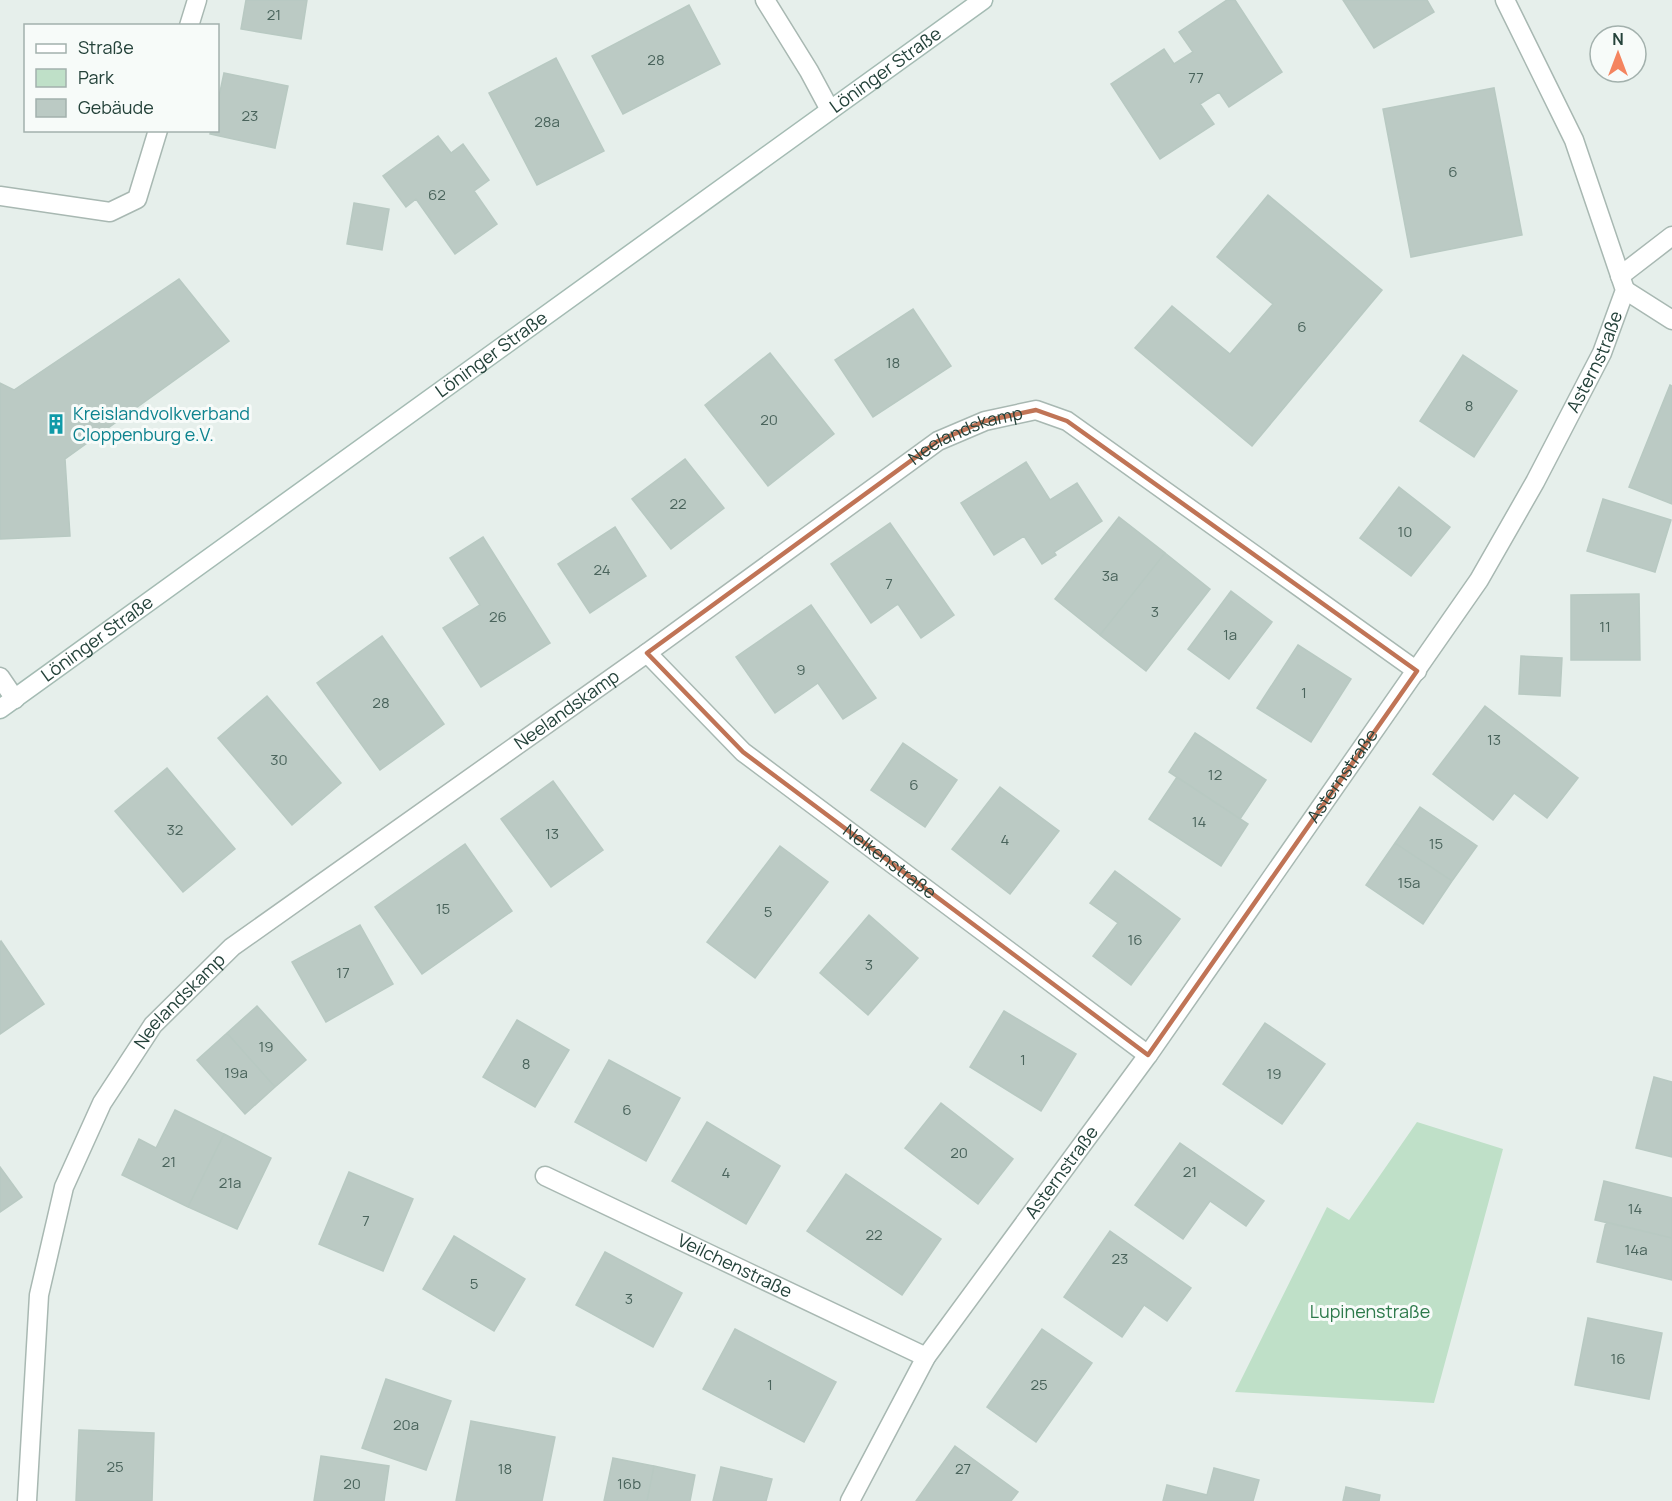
<svg xmlns="http://www.w3.org/2000/svg" width="1672" height="1501" font-family="Manrope,sans-serif">
	<rect width="100%" height="100%" fill="#e6efeb"/>
	<path fill="#bfe0c8" d="M1417 1122 1503 1149 1434 1403 1235 1392 1327 1207 1349 1220Z"/>
	<path fill="#bbcac4" stroke="#b8c9c2" stroke-width="1.5" d="M246 0H307L301 39 241 29Z
		M1227 0H1235L1282 72 1229 107 1219 92 1200 104 1214 124 1160 159 1111 84 1164 49 1174 64 1193 52 1179 32Z
		M1343 0H1427L1434 12 1374 48Z
		M689 5 720 64 623 114 592 56Z
		M556 58 604 151 537 185 489 93Z
		M224 73 288 86 275 148 210 134 211 130H218V101Z
		M1494 88 1522 235 1411 257 1383 109Z
		M438 136 451 153 463 144 489 180 474 191 497 224 455 254 416 199 406 207 383 176Z
		M1268 195 1382 290 1252 446 1135 348 1172 306 1230 354 1273 304 1217 257Z
		M354 203 389 209 382 250 347 244Z
		M179 279 229 341 65 459 70 536 0 539V383L14 390Z
		M913 309 951 366 873 417 835 360Z
		M770 353 834 434 768 486 705 405Z
		M1463 355 1517 391 1474 457 1420 421Z
		M1670 385 1672 386V504L1629 487Z
		M685 459 724 508 671 549 632 499Z
		M1026 462 1050 500 1077 483 1102 521 1054 552 1056 555 1042 564 1024 536 994 555 961 503Z
		M1399 487 1450 527 1411 576 1360 538Z
		M1603 499 1671 520 1655 572 1587 551Z
		M1119 517 1165 553 1100 635 1055 599Z
		M890 523 954 615 921 638 898 604 871 623 831 564Z
		M615 527 646 576 590 613 558 564Z
		M483 537 550 643 481 687 443 628 480 605 450 558Z
		M1165 553 1210 589 1146 671 1100 635Z
		M1231 591 1272 622 1229 679 1188 649Z
		M1639 594 1640 660H1571V595Z
		M811 605 876 698 843 719 818 683 775 713 736 657Z
		M382 636 444 724 380 770 317 683Z
		M1298 645 1351 679 1311 742 1257 708Z
		M1521 656 1562 658 1560 696 1519 694Z
		M267 696 341 783 292 825 218 738Z
		M1485 706 1578 778 1547 818 1514 793 1493 820 1433 774Z
		M1195 733 1266 780 1240 819 1169 772Z
		M903 743 957 780 925 827 871 790Z
		M167 768 235 849 183 892 115 811Z
		M1177 777 1248 824 1221 866 1149 819Z
		M553 781 603 850 551 887 501 819Z
		M1000 787 1059 831 1010 894 952 849Z
		M1420 807 1477 846 1452 881 1395 843Z
		M1395 843 1452 881 1423 924 1366 885Z
		M465 844 512 911 422 974 375 907Z
		M780 846 828 882 755 978 707 942Z
		M1115 871 1180 919 1131 985 1093 956 1118 923 1090 903Z
		M869 915 918 958 868 1015 820 973Z
		M360 925 393 984 326 1022 292 962Z
		M1 941 44 1004 0 1034V942Z
		M257 1006 306 1060 275 1087 227 1033Z
		M1004 1011 1076 1054 1041 1111 970 1067Z
		M517 1020 569 1050 535 1107 483 1077Z
		M1265 1023 1325 1064 1282 1124 1223 1084Z
		M227 1033 275 1087 245 1114 197 1060Z
		M609 1060 680 1098 646 1161 575 1122Z
		M1654 1077 1672 1082V1157L1636 1148Z
		M941 1103 1013 1159 978 1204 905 1148Z
		M175 1110 224 1134 188 1207 122 1175 139 1139 156 1148Z
		M707 1122 780 1166 746 1224 672 1181Z
		M224 1134 271 1158 237 1229 188 1207Z
		M1180 1143 1264 1201 1246 1226 1210 1201 1183 1239 1135 1205Z
		M0 1167 22 1197 0 1212Z
		M349 1172 413 1199 383 1271 319 1244Z
		M846 1174 941 1239 902 1295 807 1231Z
		M1604 1181 1672 1198V1238L1595 1220Z
		M1606 1222 1672 1238V1280L1597 1262Z
		M1110 1231 1191 1288 1167 1321 1144 1305 1122 1337 1064 1297Z
		M454 1236 525 1279 494 1331 423 1289Z
		M605 1252 682 1293 653 1347 576 1305Z
		M1588 1318 1662 1333 1649 1399 1575 1385Z
		M735 1329 836 1382 804 1442 703 1389Z
		M1042 1329 1092 1363 1036 1442 987 1407Z
		M386 1379 451 1401 426 1470 362 1448Z
		M471 1421 555 1437 542 1501H456Z
		M79 1430 154 1433 152 1501H76Z
		M955 1446 1018 1492 1011 1501H916Z
		M321 1456 389 1466 384 1501H314Z
		M613 1458 654 1466 647 1501H604Z
		M654 1466 695 1475 690 1501H647Z
		M721 1467 772 1479 766 1501H713Z
		M1214 1468 1259 1480 1253 1501H1163L1167 1485 1207 1495Z
		M1346 1487 1380 1495 1379 1501H1343Z"/>
	<g fill="none" stroke-linecap="round" stroke-linejoin="round">
		<g stroke="#a8b8b2" stroke-width="21">
			<path id="lane" d="M1620 276 1672 236
				M0 677 15 699"/>
		</g>
		<g stroke="#a8b8b2" stroke-width="21">
			<g id="street">
				<path d="M765 0 809 71 830 110"/>
				<path d="M189 26 197 0"/>
				<path d="M0 196 110 212 137 199 158 130"/>
				<path d="M1625 290 1672 320"/>
				<path id="s1" d="M647 653 743 752 1148 1055"/>
				<path id="s2" d="M545 1176 926 1357"/>
				<path id="s3" d="M27 1501 39 1295 64 1187 102 1103 153 1025 232 947 647 653 938 441 985 421 1036 410 1067 421 1417 671"/>
				<path id="s4" d="M850 1501 926 1357 1148 1055 1479 580 1535 482 1602 353 1625 290 1574 140 1505 0"/>
			</g>
		</g>
		<g stroke="#a4bbb3" stroke-width="21">
			<g id="secondary">
				<path id="s5" d="M0 709 983 0"/>
			</g>
		</g>
		<use href="#lane" stroke="#fff" stroke-width="18"/>
		<use href="#street" stroke="#fff" stroke-width="18"/>
		<use href="#secondary" stroke="#fff" stroke-width="18"/>
	</g>
	<path fill="none" stroke="#c07456" stroke-width="4.5" stroke-linejoin="round" d="M1036 410 1067 421 1417 671 1148 1055 743 752 647 653 938 441 985 421Z"/>
	<defs>
		<g id="building-bare" transform="scale(1.62)"><path d="M-4-6H4V6H1V3H-1V6H-4ZM-2.5-4.3h1.7v1.8h-1.7ZM.8-4.3h1.7v1.8H.8ZM-2.5-1h1.7V.8h-1.7ZM.8-1h1.7V.8H.8Z" fill="#0f9aa8" stroke="#f7fbf9" stroke-width="2.5" paint-order="stroke"/></g>
	</defs>
	<g fill-rule="evenodd">
		<use href="#building-bare" x="56" y="424"/>
	</g>
	<g text-anchor="middle" stroke-width="6" stroke-linejoin="round" paint-order="stroke">
		<g font-size="15" fill="#4a645c">
			<text x="274" y="20">21</text>
			<text x="656" y="65">28</text>
			<text x="1196" y="83">77</text>
			<text x="250" y="121">23</text>
			<text x="547" y="127">28a</text>
			<text x="1453" y="177">6</text>
			<text x="437" y="200">62</text>
			<text x="1302" y="332">6</text>
			<text x="893" y="368">18</text>
			<text x="1469" y="411">8</text>
			<text x="769" y="425">20</text>
			<text x="678" y="509">22</text>
			<text x="1405" y="537">10</text>
			<text x="602" y="575">24</text>
			<text x="1110" y="581">3a</text>
			<text x="889" y="589">7</text>
			<text x="1155" y="617">3</text>
			<text x="498" y="622">26</text>
			<text x="1605" y="632">11</text>
			<text x="1230" y="640">1a</text>
			<text x="801" y="675">9</text>
			<text x="1304" y="698">1</text>
			<text x="381" y="708">28</text>
			<text x="1494" y="745">13</text>
			<text x="279" y="765">30</text>
			<text x="1215" y="780">12</text>
			<text x="914" y="790">6</text>
			<text x="1199" y="827">14</text>
			<text x="175" y="835">32</text>
			<text x="552" y="839">13</text>
			<text x="1005" y="845">4</text>
			<text x="1436" y="849">15</text>
			<text x="1409" y="888">15a</text>
			<text x="443" y="914">15</text>
			<text x="768" y="917">5</text>
			<text x="1135" y="945">16</text>
			<text x="869" y="970">3</text>
			<text x="343" y="978">17</text>
			<text x="266" y="1052">19</text>
			<text x="1023" y="1065">1</text>
			<text x="526" y="1069">8</text>
			<text x="236" y="1078">19a</text>
			<text x="1274" y="1079">19</text>
			<text x="627" y="1115">6</text>
			<text x="959" y="1158">20</text>
			<text x="169" y="1167">21</text>
			<text x="1190" y="1177">21</text>
			<text x="726" y="1178">4</text>
			<text x="230" y="1188">21a</text>
			<text x="1635" y="1214">14</text>
			<text x="366" y="1226">7</text>
			<text x="874" y="1240">22</text>
			<text x="1636" y="1255">14a</text>
			<text x="1120" y="1264">23</text>
			<text x="474" y="1289">5</text>
			<text x="629" y="1304">3</text>
			<text x="1618" y="1364">16</text>
			<text x="770" y="1390">1</text>
			<text x="1039" y="1390">25</text>
			<text x="406" y="1430">20a</text>
			<text x="115" y="1472">25</text>
			<text x="505" y="1474">18</text>
			<text x="963" y="1474">27</text>
			<text x="352" y="1489">20</text>
			<text x="629" y="1489">16b</text>
		</g>
		<g font-size="18" fill="#24423a" stroke="#f7fbf9">
			<text dy="6" stroke="none"><textPath href="#s5" startOffset="1092">Löninger Straße</textPath></text>
			<text dy="6" stroke="none"><textPath href="#s5" startOffset="606">Löninger Straße</textPath></text>
			<text dy="6" stroke="none"><textPath href="#s4" startOffset="1364">Asternstraße</textPath></text>
			<text dy="6" stroke="none"><textPath href="#s3" startOffset="1510">Neelandskamp</textPath></text>
			<text dy="6" stroke="none"><textPath href="#s5" startOffset="120">Löninger Straße</textPath></text>
			<text dy="6" stroke="none"><textPath href="#s3" startOffset="1024">Neelandskamp</textPath></text>
			<text dy="6" stroke="none"><textPath href="#s4" startOffset="878">Asternstraße</textPath></text>
			<text dy="6" stroke="none"><textPath href="#s1" startOffset="321">Nelkenstraße</textPath></text>
			<text dy="6" stroke="none"><textPath href="#s3" startOffset="538">Neelandskamp</textPath></text>
			<text dy="6" stroke="none"><textPath href="#s4" startOffset="392">Asternstraße</textPath></text>
			<text dy="6" stroke="none"><textPath href="#s2" startOffset="210">Veilchenstraße</textPath></text>
		</g>
		<g font-size="18" fill="#0d838f" stroke="#f7fbf9" text-anchor="start">
			<text x="73" y="420">Kreislandvolkverband<tspan x="73" dy="21">Cloppenburg e.V.</tspan></text>
		</g>
		<g font-size="18" fill="#2d7a4b" stroke="#f7fbf9">
			<text x="1370" y="1318">Lupinenstraße</text>
		</g>
	</g>
	<rect x="24" y="24" width="195" height="108" fill="#f7fbf9" stroke="#a3b1ad" stroke-width="1.5"/>
	<rect x="36" y="44" width="30" height="9" fill="#ffffff" stroke="#a3b1ad" stroke-width="1.5"/>
	<text x="78" y="54" font-size="18" fill="#24423a">Straße</text>
	<rect x="36" y="69" width="30" height="18" fill="#bfe0c8" stroke="#a3b1ad" stroke-width="1.5"/>
	<text x="78" y="84" font-size="18" fill="#24423a">Park</text>
	<rect x="36" y="99" width="30" height="18" fill="#bbcac4" stroke="#a3b1ad" stroke-width="1.5"/>
	<text x="78" y="114" font-size="18" fill="#24423a">Gebäude</text>
	<g transform="translate(1618 54)"><circle r="28" fill="#f7fbf9" stroke="#a3b1ad" stroke-width="1.5"/>
	<path d="M0-4.5L10 22L0 15L-10 22Z" fill="#f4845f"/>
	<text y="-9" font-size="16" font-weight="bold" text-anchor="middle" fill="#24423a">N</text>
	</g>
</svg>
